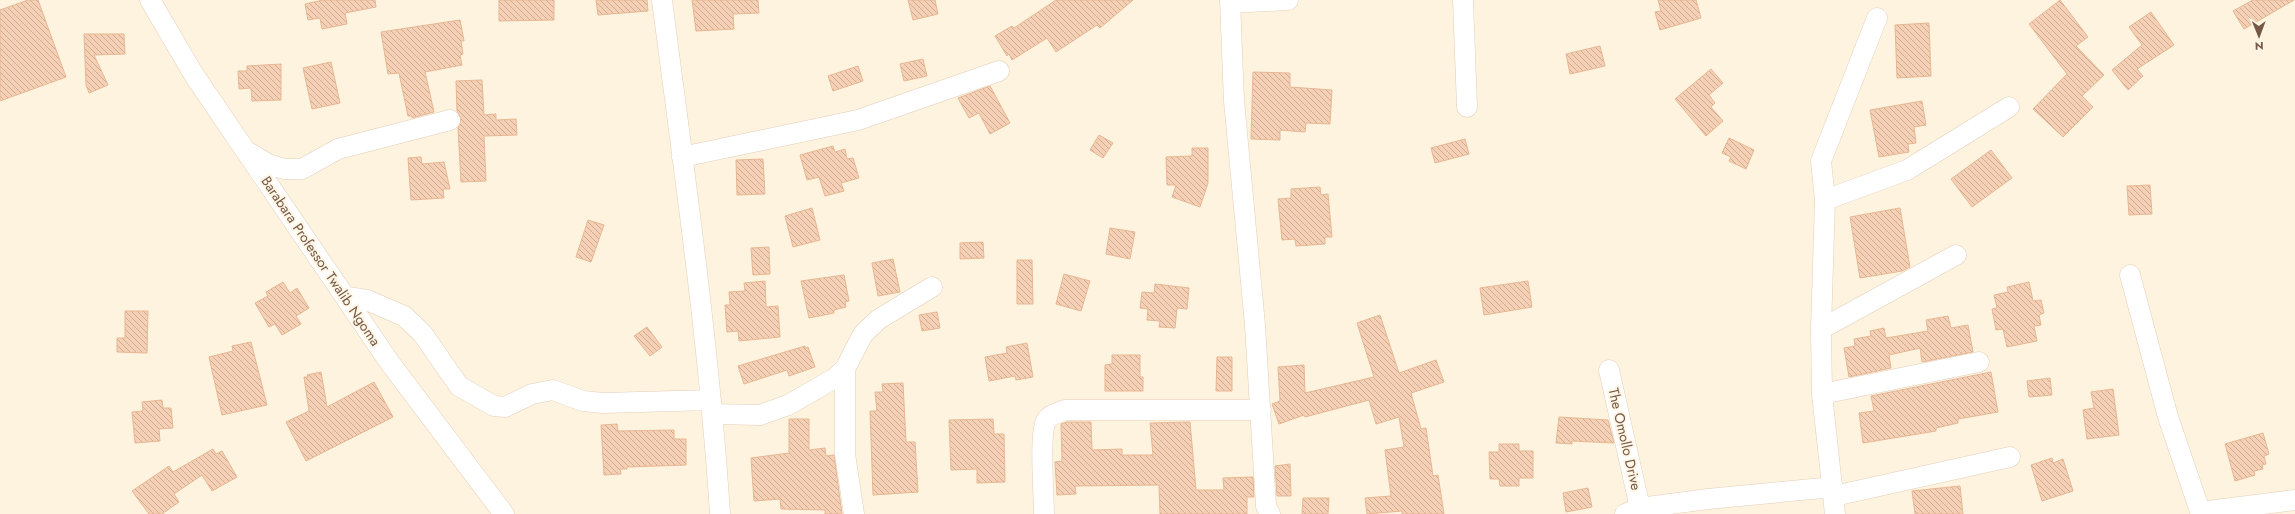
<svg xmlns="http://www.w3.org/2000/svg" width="2295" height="514" font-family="Jost,sans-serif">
	<defs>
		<pattern id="building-back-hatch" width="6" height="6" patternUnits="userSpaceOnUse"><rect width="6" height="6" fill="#f5d0b4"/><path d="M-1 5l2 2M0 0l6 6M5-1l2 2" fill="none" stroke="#cbac94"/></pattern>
	</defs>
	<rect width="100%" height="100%" fill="#fef3de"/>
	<path fill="url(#building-back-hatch)" stroke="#e8b793" d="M28 0H38L66 77 0 101V10Z
		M323 0H375L376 7 345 13 347 24 322 29 320 18 308 20 305 4Z
		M499 0H554V20L499 21Z
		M596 0H647L648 11 598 15Z
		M692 0H758L759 13 733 14 734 29 696 31Z
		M908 0H935L938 14 913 20Z
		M1056 0H1133L1100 28 1097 25 1056 52 1047 38 1012 60 1009 54 1007 56 995 36 1012 26 1014 28Z
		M1658 0H1696L1701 18 1660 30 1655 12 1661 11Z
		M2060 0 2088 37 2076 46 2104 75 2082 96 2093 107 2063 137 2033 109 2067 74 2029 24Z
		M2253 0H2294L2244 29 2233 11Z
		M2151 12 2174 45 2137 69 2143 76 2128 90 2112 70 2142 45 2129 27Z
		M460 20 464 41H461L463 54 460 55 462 65 425 72 434 112 412 118V116H408L399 73 388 74 381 32Z
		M1929 23 1931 76 1897 78 1895 25Z
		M84 34H124L125 54 94 55 108 85 89 93 86 85Z
		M1600 46 1605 66 1570 74 1566 54Z
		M923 59 927 76 904 81 900 64Z
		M331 62 340 103 312 109 303 68Z
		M281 64V100L252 101 251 88 239 89 238 71H247V66Z
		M858 66 863 81 833 91 828 76Z
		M1711 69 1723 83 1709 95 1715 103 1711 107 1723 121 1706 136 1675 99Z
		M1253 72 1290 73V87L1332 90 1330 124 1306 123 1305 132 1280 130V140L1251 139Z
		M482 80 484 115 496 114V120L516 119 517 135 484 136 486 181 461 182 458 128 461 118 457 111 456 81Z
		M990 86 1010 123 990 134 979 113 969 118 958 98Z
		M1922 101 1926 125 1914 127 1916 143 1908 144 1909 152 1879 157 1870 110Z
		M1099 135 1113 143 1103 158 1090 150Z
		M1729 138 1754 150 1746 169 1729 161 1731 157 1722 153Z
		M1465 139 1469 154 1435 163 1431 148Z
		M833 146 835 152 845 149 847 159 853 158 859 178 841 183 844 191 825 196 819 177 807 180 800 155Z
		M1192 148H1208V183L1200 207 1172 197 1176 185H1167L1166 157 1192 156Z
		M1991 150 2012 178 1972 207 1951 179Z
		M421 157 422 164 444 162 450 189H443L444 198 411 200 408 158Z
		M763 159 765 194 737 195 736 160Z
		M2150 185 2152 214 2129 215 2127 186Z
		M1320 187 1321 195 1328 194 1332 237H1325V244L1296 246 1295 239 1282 240 1278 199 1291 198V189Z
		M812 208 820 240 793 247 785 216Z
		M1900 208 1910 267 1902 271 1860 278 1850 217Z
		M588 220 604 225 591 262 576 257Z
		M1110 228 1135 232 1130 259 1106 254Z
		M983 242 984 258 960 259V243Z
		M769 247 770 274 753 275 751 248Z
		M893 259 900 292 878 296 872 263Z
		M1017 260H1032L1033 304H1017Z
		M1064 274 1090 281 1081 311 1056 304Z
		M844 275 849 301 845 302 846 307 834 310V313L809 318 801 281Z
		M765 281 766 307 778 306 780 337 739 341 738 331 727 332 725 305H730L729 292 745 291 744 283Z
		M1528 281 1532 307 1484 315 1480 288Z
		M283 282 290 293 297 288 309 308 296 316 301 324 282 335 275 324 269 327 255 303 268 296 266 292Z
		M2029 282 2033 301 2041 300 2044 313 2039 315 2041 325 2034 326 2037 341 2007 347 2003 329 1996 330 1992 309 1997 308 1994 295 2008 292 2007 287Z
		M1155 284 1189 288 1187 309 1177 308 1175 328 1159 327 1160 321 1147 320 1148 309 1140 308 1142 292 1154 293Z
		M125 311H148L147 353 117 352V338H125Z
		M937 312 940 328 922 331 919 315Z
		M1380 315 1399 373 1436 360 1444 382 1411 393 1421 429 1426 428 1433 476 1438 475 1444 514H1402V511L1367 514 1365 498 1391 496 1385 450 1404 447 1399 417 1376 424 1369 400 1305 417 1304 415 1279 424 1272 404 1280 401 1278 367 1304 365 1305 393 1374 377 1357 323Z
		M1948 316 1951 328 1968 325 1973 352 1922 362 1920 348 1889 355 1891 368 1849 377 1844 348 1855 346 1854 339 1871 336 1870 331 1884 328 1886 338 1928 331 1926 320Z
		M647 327 662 347 650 356 634 336Z
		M251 342 267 405 222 415 209 357 233 351 232 346Z
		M1027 343 1033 377 1016 380 1015 376 989 381 985 357 1007 353 1006 347Z
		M805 346V348L808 347 815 367 789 376 787 370 744 384 738 366Z
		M1112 355H1140V377H1143V391H1105V365L1112 364Z
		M1217 357H1232V391H1216Z
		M321 372 327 407 374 382 393 417 306 461 286 422 309 411 304 377H308L307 375Z
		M1991 372 1998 412 1958 419V423L1936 428V431L1863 443 1859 413 1874 411 1871 396Z
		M2050 378 2052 395 2029 397 2027 381Z
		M903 383 906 442H915L918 492 873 495 870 411H877L875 392H883L882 384Z
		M2113 389 2119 435 2087 439 2083 410 2094 408 2091 392Z
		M162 400 163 408H171L173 428 159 429 160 441 135 443 132 412 143 411 142 402Z
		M1559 417 1608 420 1614 443 1572 441V444L1556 443Z
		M789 419H809V450L825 448 826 456 834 455 842 514H825V510L781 509 780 499 754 501 751 458 789 453Z
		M993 419 994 434H1004L1005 482 977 483V469L951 470 949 420Z
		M1067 422H1091L1092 450 1122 449V455H1153L1150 423 1190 422 1196 490H1224L1223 478 1253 477 1254 497H1247V514H1160L1159 485 1075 486 1076 494 1057 495 1055 462 1062 461 1061 424Z
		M617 424 618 431 674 430V439H686V465L627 467V469H620L621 474 604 475 601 425Z
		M2263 433 2269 454 2264 456 2266 464 2262 465 2263 469 2254 471 2255 475 2235 481 2225 444Z
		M1499 444H1519V451H1533V478H1519V486H1500L1499 479H1490L1489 452H1499Z
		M213 449 216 454 222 451 237 477 212 491 202 475 174 494 179 502 162 514H149L132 491 169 466 173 472Z
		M2052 458 2053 463 2063 459 2073 491 2042 501 2031 465Z
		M1290 464 1291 496H1277L1275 466Z
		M1960 486 1963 514H1915L1912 491Z
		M1588 488 1592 507 1566 512 1563 493Z
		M1303 498H1329L1328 514H1302Z"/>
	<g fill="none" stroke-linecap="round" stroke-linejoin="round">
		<g stroke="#e2ceba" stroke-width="21">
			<path id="minor" d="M150 0 194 75 390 363 504 514
				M662 0C684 171 709 342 720 514
				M1230 0 1234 101 1255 325 1266 506 1270 514
				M1463 0 1467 107
				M1230 3 1288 0
				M248 152 270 165 285 169H302L338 149 450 120
				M682 157 858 120 999 71
				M1825 200 1907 170 2009 107
				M2130 275 2168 417 2201 514
				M347 297 367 300 404 316 422 333 459 386 494 406 505 407 532 394 553 390 583 401 603 403 711 400
				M1821 329 1956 255
				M845 369V454L854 514
				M1609 370 1640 508
				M1822 394 1979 362
				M713 414 760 415 788 405 835 378 845 369 863 334 879 319 932 287
				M1834 496 2010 457
				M2200 512 2295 500
				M1044 514C1044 496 1039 434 1046 421 1050 414 1058 413 1065 410H1261
				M1625 514 1640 508 1708 499 1833 487
				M1835 514 1822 394 1821 329 1825 200 1821 161 1877 18"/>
		</g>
		<use href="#minor" stroke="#fff" stroke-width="20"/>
	</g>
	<g text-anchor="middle" stroke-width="4" stroke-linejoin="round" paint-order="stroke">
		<g font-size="14" fill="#755845" stroke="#fff6e6">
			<text transform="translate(321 261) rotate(56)" y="5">Barabara Professor Twalib Ngoma</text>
			<text transform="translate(1625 439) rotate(77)" y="5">The Omollo Drive</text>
		</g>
	</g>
	<g transform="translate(2259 36) rotate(179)" stroke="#fff6e6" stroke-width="3" paint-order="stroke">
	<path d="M0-3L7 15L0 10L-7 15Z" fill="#755845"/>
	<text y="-6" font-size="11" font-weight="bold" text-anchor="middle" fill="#755845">N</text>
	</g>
</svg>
